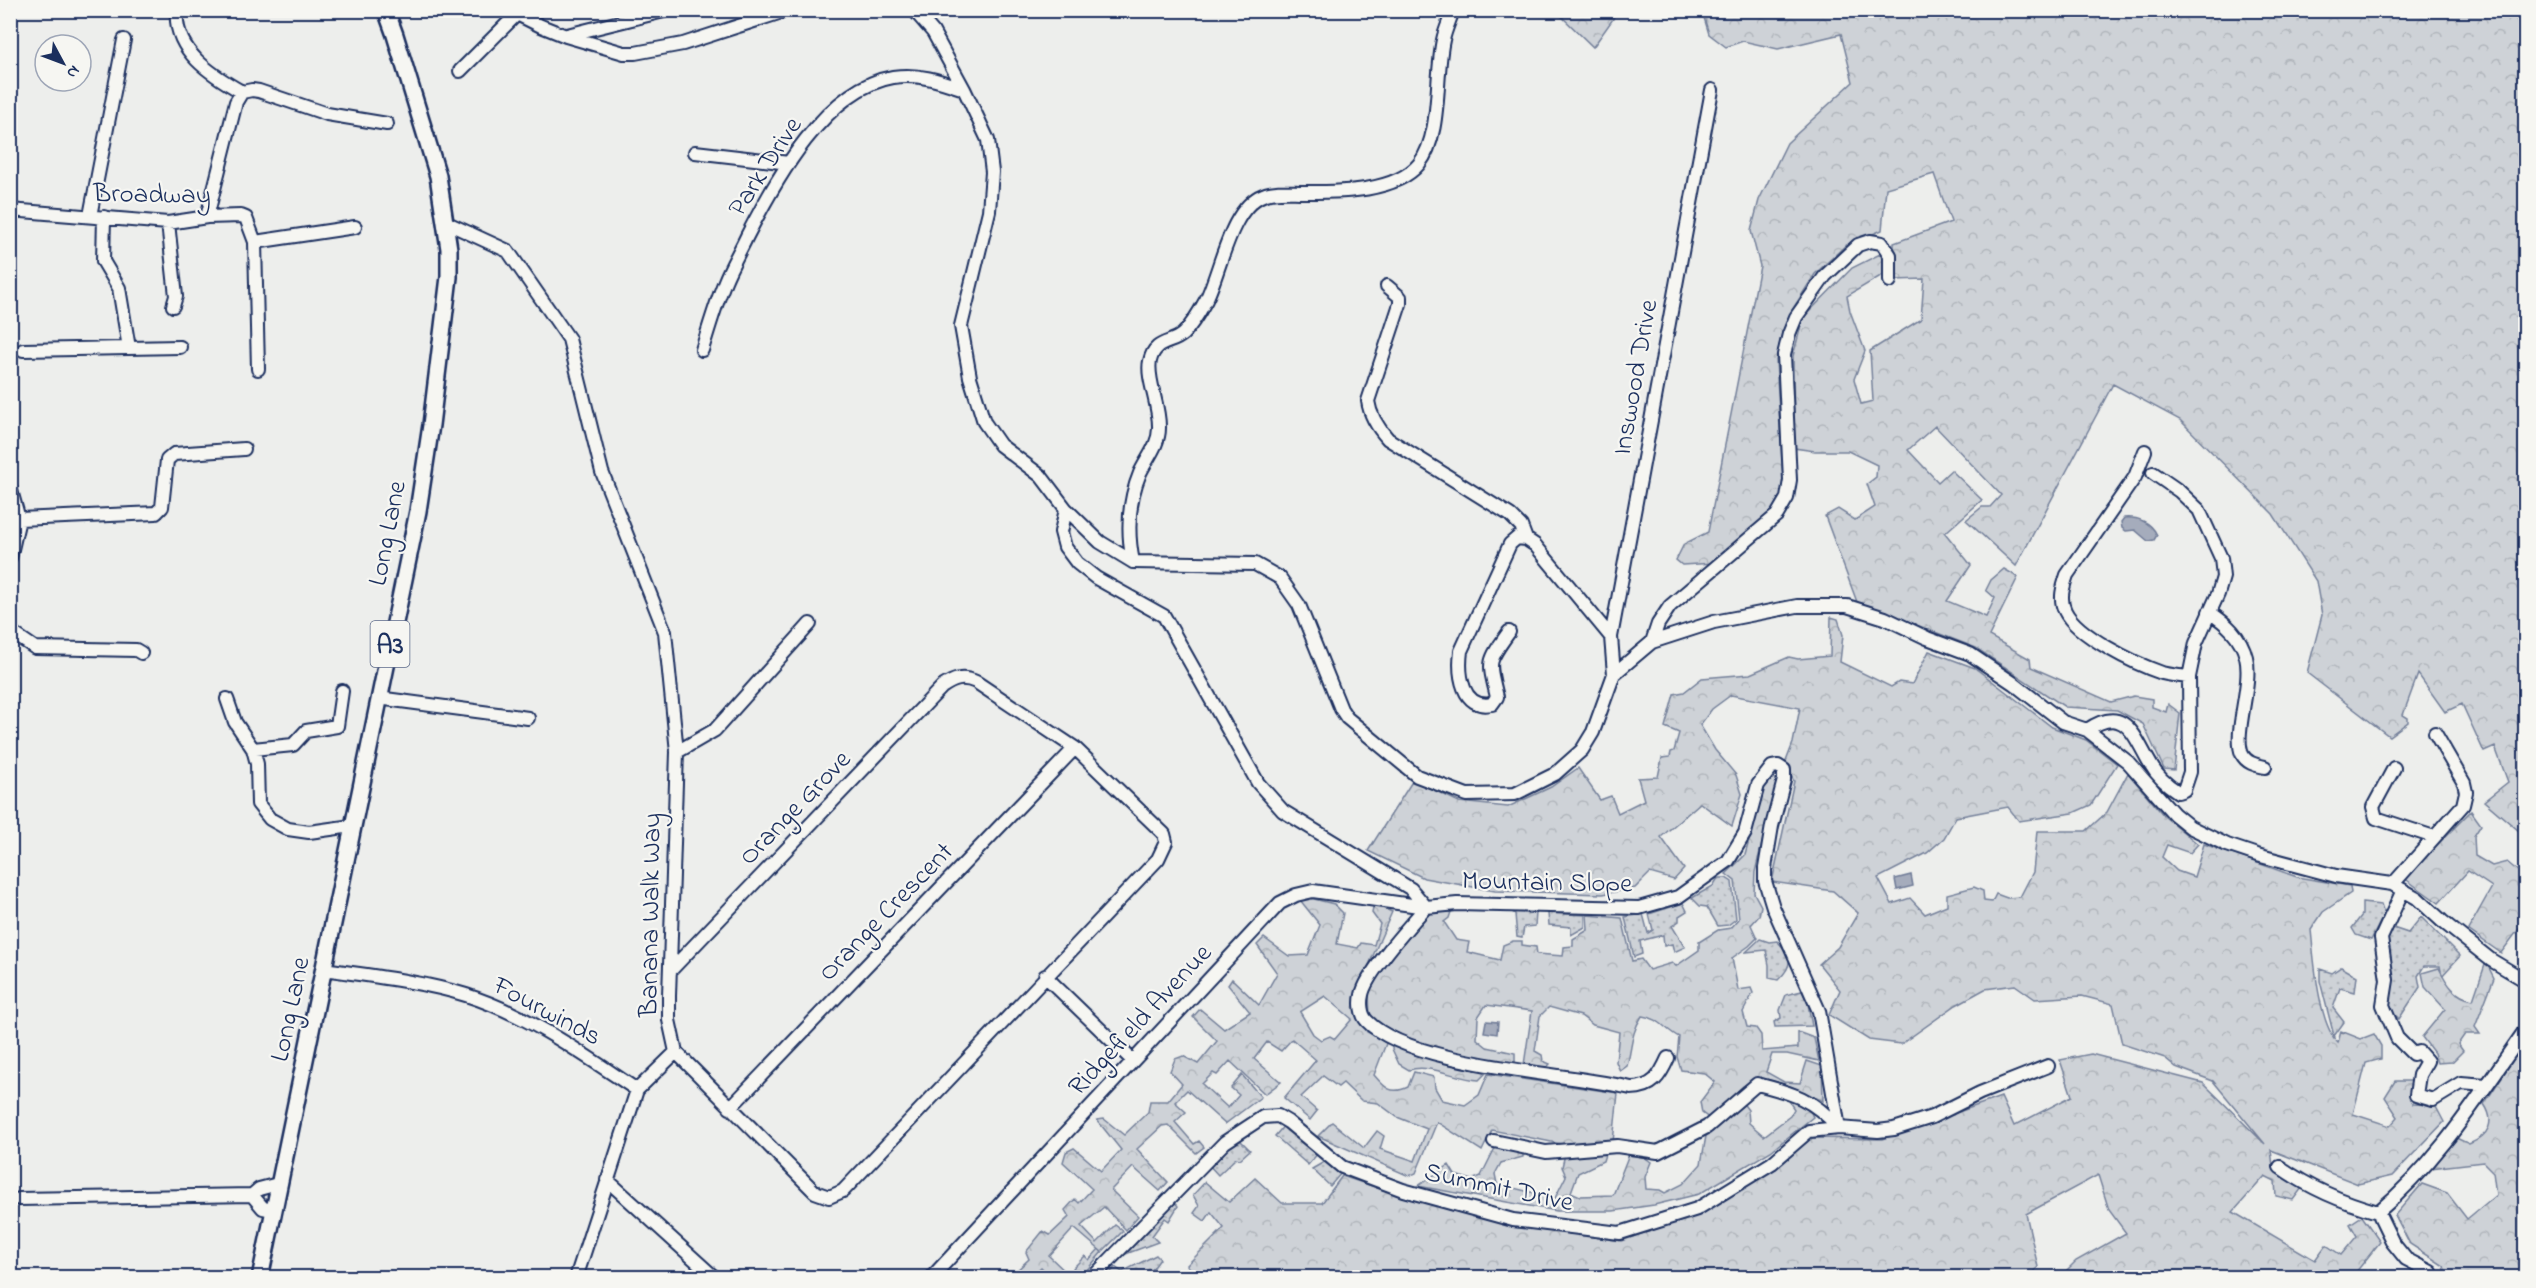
<svg xmlns="http://www.w3.org/2000/svg" width="2536" height="1288" font-family="'Indie Flower',sans-serif">
	<defs>
		<pattern id="grass-dots" width="8" height="8" patternUnits="userSpaceOnUse" patternTransform="scale(1.5)"><rect width="8" height="8" fill="#ced2d7"/><path d="M2 2h.1M6 6h.1" fill="none" stroke="#b0b5bb" stroke-width="1.8" stroke-linecap="round"/></pattern>
		<pattern id="forest-crowns" width="20" height="18" patternUnits="userSpaceOnUse" patternTransform="scale(1.5)"><rect width="20" height="18" fill="#ced2d7"/><path d="M2 6a3 3 0 1 1 6 0M12 15a3 3 0 1 1 6 0" fill="none" stroke="#b0b5bb"/></pattern>
	</defs>
	<rect width="100%" height="100%" fill="#edeeec"/>
	<filter id="ink" filterUnits="userSpaceOnUse"><feTurbulence type="fractalNoise" baseFrequency=".0167" numOctaves="2"/><feDisplacementMap in="SourceGraphic" scale="12" xChannelSelector="R" yChannelSelector="G"/><feConvolveMatrix kernelMatrix="1 2 1 2 8 2 1 2 1" color-interpolation-filters="sRGB"/></filter>
	<g filter="url(#ink)">
		<path fill="url(#grass-dots)" stroke="#74809a" stroke-width="1.5" d="M1718 878H1726L1732 882 1736 919 1728 925 1718 926 1707 907 1700 906 1692 898 1713 886Z
			M1683 903 1687 911 1679 916V921L1672 926 1685 947 1674 952 1672 944 1664 946 1663 935 1640 941 1642 954 1634 957 1625 917 1643 914 1648 933 1653 930 1649 914Z
			M2362 903 2381 905 2384 914 2371 940 2356 935 2352 928 2362 915Z
			M1512 912 1536 913 1535 926 1524 927 1522 938 1517 937 1515 914Z
			M1548 913 1585 915V927L1571 935V927L1549 925Z
			M2421 917 2460 956 2442 976 2440 966H2424L2418 976 2420 987 2399 1019 2391 1011 2388 998 2392 980 2388 939 2393 928 2408 933Z
			M1760 939 1769 942 1777 941C1792 956 1794 965 1778 980L1769 978V965L1766 950 1746 952Z
			M2341 967 2357 976 2355 992 2340 988 2333 1008 2344 1022 2334 1036 2320 981V969L2332 973Z
			M1802 991 1808 1004 1812 1026 1775 1027 1774 1022 1781 1018 1780 1010 1786 995Z
			M1286 1123 1319 1152 1308 1165 1275 1136Z
			M1237 1137 1250 1150 1240 1159 1236 1158 1218 1175 1208 1164Z
			M1326 1161 1342 1172 1330 1186 1312 1169Z
			M1173 1200 1178 1206 1169 1221 1165 1218 1152 1236 1158 1242 1123 1255Z
			M1099 1249 1102 1252 1081 1277 1073 1268 1085 1256 1089 1260Z
			M1156 1255 1160 1259 1147 1277 1109 1278 1108 1276 1115 1267 1122 1272Z"/>
		<path fill="url(#forest-crowns)" stroke="#74809a" stroke-width="1.5" fill-rule="evenodd" d="M1556 11H1616L1613 19 1593 47Z
			M1702 11H2525V836L2484 801 2508 782 2495 747 2484 752 2462 704 2445 712 2418 674 2403 715 2408 718V722L2389 736 2307 673 2322 615 2316 581 2273 514 2180 420 2113 384 2016 566 1966 520 1982 507H1990L2001 495 1935 426 1908 450 1938 482 1951 470 1982 500 1945 533 1971 565 1947 601 1986 617 1995 598 1986 590 1991 580 2004 569 2018 577 1989 636 2030 659 2031 667 2111 702 2134 696 2152 699V707L2166 712 2168 704 2180 713 2174 770 2164 769 2143 724 2117 710 2065 707 1976 648 1857 602 1825 516 1838 509 1855 520 1875 507 1867 484 1876 477 1877 465 1848 451H1815L1794 448 1793 356 1803 318 1852 268 1880 254 1884 263V274L1847 296 1850 311 1865 351 1854 379 1861 404 1873 401 1870 351 1921 319 1924 279 1895 280 1894 243 1951 222 1934 174 1886 188 1882 230 1845 246 1815 274 1792 310 1782 333 1776 360 1783 479 1782 497 1772 514 1714 563 1682 565 1676 560 1684 544 1708 532 1760 266 1751 231 1759 200 1787 143 1853 82 1841 34 1778 49 1743 41 1726 47 1709 34Z
			M1831 617 1838 619 1843 635 1840 662 1891 687 1899 682 1912 684 1929 651 1975 668 2052 727 2086 740 2117 764 2091 805 2073 813 2019 821 2008 807 1956 817 1944 838 1927 853 1878 878 1892 904 1910 898 1925 914 1947 905V894L1974 887 1983 891 1984 901 1992 902 1996 894 2007 898 2020 897 2033 872 2037 831H2086L2107 812 2128 773 2165 817 2198 844 2190 853 2167 845 2162 857 2177 871 2194 877 2204 844 2297 877 2350 886 2351 893 2323 912 2311 930C2314 958 2318 1023 2338 1043L2341 1031 2361 1039 2374 1034 2381 1046V1059L2366 1063 2353 1114 2390 1126 2398 1117 2385 1097 2395 1081H2411L2413 1104 2435 1105 2444 1122 2392 1176 2358 1184 2271 1150 2273 1166 2302 1188 2293 1200 2276 1196 2275 1181 2265 1176 2233 1212 2315 1260 2326 1245 2341 1255 2357 1236 2350 1224 2362 1216 2380 1242 2352 1277H2060L2076 1261 2126 1233 2109 1210 2098 1175 2026 1214 2038 1267 2028 1277 1195 1278 1196 1275 1187 1265 1224 1228 1211 1212 1205 1221 1194 1213 1199 1206 1193 1195 1205 1182 1229 1202 1255 1178 1282 1203H1322L1342 1176 1408 1198 1509 1225 1621 1241 1699 1214 1776 1168 1809 1138 1882 1139 2001 1097 2014 1126 2072 1096 2060 1060 2091 1054 2203 1083 2265 1144 2213 1081 2176 1067 2165 1058 2122 1044 2113 1004 2082 996 2035 999 2015 985 1985 989 1956 1005 1901 1044 1869 1040 1829 1015 1840 990 1819 964 1838 947 1858 913 1833 891 1772 882 1794 781 1785 764 1793 743 1800 708 1731 695 1712 709 1700 725 1715 750 1736 775 1742 794 1732 826 1700 803 1661 837 1684 869 1674 880 1650 873 1635 888 1603 894 1495 891 1424 878 1368 851 1413 780 1459 802 1508 807 1551 787 1578 768 1600 800 1611 796 1618 813 1644 800 1638 778 1658 777 1662 758 1670 757 1671 752 1674 751 1679 733 1665 727 1674 694 1684 692 1702 678 1750 674 1789 657 1798 659 1830 656Z
			M1772 776 1777 781 1755 872 1754 893 1761 906 1759 916 1751 925 1757 938 1749 946 1732 958 1738 990 1751 988 1753 993 1743 1012 1747 1027 1756 1028 1761 1035 1762 1051 1798 1048V1032L1814 1038 1819 1061 1787 1054H1772L1766 1072 1784 1082 1800 1083 1807 1061 1822 1066 1823 1101 1790 1086 1759 1077 1743 1086 1709 1118 1702 1113 1700 1102 1715 1082 1704 1073 1681 1070 1677 1057 1679 1037C1664 1029 1660 1018 1642 1016 1631 1033 1632 1047 1627 1066L1620 1071 1616 1062 1619 1032 1593 1025 1581 1016 1549 1007 1540 1016 1535 1051 1542 1055 1543 1061 1550 1064 1545 1069 1524 1065 1532 1011 1486 1005 1478 1017 1477 1039 1487 1047 1515 1053V1064L1412 1043 1370 1018 1369 993 1391 952 1424 915 1434 911 1451 912 1449 918 1444 922 1456 940 1469 942 1467 952 1500 960 1503 945 1513 941H1522V945L1536 947 1537 954 1563 956 1564 947 1573 946V939L1588 930 1587 915 1622 918 1632 961 1641 959 1649 970 1672 963 1676 966 1699 950V942L1718 930 1731 928 1739 919 1735 881 1726 874 1745 855 1765 783Z
			M2471 811 2481 825 2474 836 2475 856 2492 866 2507 862 2525 877V921L2501 953 2468 930 2492 887 2468 871 2439 903 2404 878Z
			M1310 898 1334 904 1343 913 1337 944 1358 948 1361 943 1374 945 1380 924 1372 913 1374 904 1392 912 1355 997 1357 1013 1367 1032 1387 1041 1374 1075C1385 1088 1391 1095 1408 1087L1414 1072 1434 1077 1435 1088 1442 1100 1465 1105 1479 1095 1488 1074 1618 1093 1613 1142 1576 1147 1492 1130 1482 1151 1437 1122 1416 1173 1409 1176 1318 1136 1332 1122 1364 1148 1377 1131 1384 1136 1380 1149 1415 1161 1427 1129 1397 1117 1378 1103 1362 1101 1343 1083 1338 1087 1323 1076 1301 1097 1317 1111 1310 1120 1284 1098 1316 1060 1292 1039 1281 1051 1267 1042 1254 1059 1281 1082 1265 1094 1230 1061 1217 1075 1213 1073 1202 1084 1228 1108 1239 1095 1231 1088 1242 1075 1261 1097 1225 1124 1187 1090 1175 1102 1186 1112 1175 1122 1194 1144 1199 1141 1204 1147 1196 1153 1168 1125 1162 1126 1137 1149 1168 1182 1160 1191 1133 1167 1111 1190 1138 1216 1126 1230 1104 1207 1081 1226 1097 1243 1115 1225 1123 1231 1102 1252 1074 1228 1049 1256 1071 1277H1051L1041 1267 1030 1277 1003 1278 1006 1275 1014 1273 1029 1259 1026 1252 1043 1231 1050 1235 1069 1217 1065 1210 1075 1199 1079 1203 1092 1189 1063 1162 1066 1152 1074 1148 1101 1171 1121 1150 1097 1120 1104 1119 1124 1135 1148 1112 1150 1101H1168L1182 1084 1170 1071 1175 1059 1183 1056 1198 1064 1217 1041 1193 1017 1200 1009 1224 1029 1250 1012 1228 985 1232 979 1259 1005 1277 973 1257 945 1264 938 1289 956 1308 955 1320 925 1300 900ZM1325 996 1352 1019 1335 1039 1330 1036 1321 1040 1313 1034 1300 1012Z
			M2486 962 2494 978 2475 1027 2480 1034H2465L2458 1044 2463 1051 2452 1062 2437 1063 2434 1053 2422 1037 2445 1009 2425 987 2422 973 2439 968C2447 984 2455 997 2473 1000Z
			M2525 1042V1277H2447L2444 1266 2410 1244 2395 1215 2422 1184 2447 1193 2467 1219 2496 1195 2493 1172 2483 1162 2430 1168 2454 1137 2469 1144C2489 1136 2496 1122 2484 1104Z
			M1393 1043 1491 1068 1479 1080C1456 1079 1430 1063 1409 1070L1399 1064 1392 1049Z
			M1790 1097 1808 1105 1813 1117 1771 1151 1699 1194 1654 1205 1613 1211H1557L1418 1186 1449 1165 1455 1175 1472 1180 1481 1176 1496 1146 1523 1151V1157L1501 1163 1495 1174 1497 1184 1555 1198 1566 1176 1562 1167 1565 1154 1606 1151 1603 1161 1578 1173 1571 1192 1580 1196 1613 1195 1629 1154 1644 1157 1651 1162 1645 1177 1646 1189 1660 1190 1665 1193 1683 1184 1701 1164 1706 1136 1742 1102 1748 1110 1749 1123 1764 1136 1790 1116 1794 1109 1790 1103Z"/>
		<path fill="#a5acbc" stroke="#6e7a96" stroke-width="1.5" d="M2124 518C2138 517 2151 522 2157 535L2154 540 2148 541 2135 530 2126 531 2122 528 2121 522Z
			M1911 875 1913 886 1897 890 1895 879Z
			M1486 1021 1498 1022 1497 1034 1484 1032Z"/>
		<g fill="none" stroke-linecap="round" stroke-linejoin="round">
			<g stroke="#1b2f5e" stroke-width="16">
				<path id="minor" d="M177 10C173 51 212 75 242 92
					M509 10 541 26 566 36 624 53H635L683 44 788 10
					M914 10 933 32 964 89 988 140 992 172 989 211 961 326 970 377 984 422 1000 445 1041 476 1066 509 1100 542 1133 562 1255 564 1280 578 1299 605 1341 709 1347 718 1417 776 1467 795 1515 794 1555 774 1582 750 1593 732 1614 674 1652 642 1714 622 1797 606H1847L1885 618 1927 638 1970 654 2013 683 2063 722 2087 730 2128 762 2174 814 2190 827 2227 845 2257 855 2336 876 2392 884 2417 898 2442 921 2491 960 2526 981
					M567 35 668 10
					M460 71 517 14
					M242 92 252 90 259 91 327 114 387 124
					M695 152 789 163
					M10 210 168 223 207 217 241 216 246 218 255 242 258 369
					M90 216 124 40
					M104 217 103 261 119 288 129 348
					M207 217 236 102 242 92
					M445 222 508 251 569 339 602 472 665 632 677 752 669 996V1020L676 1052 815 1192 829 1197 843 1191 1158 859 1166 842 1164 834 1075 748 976 682C962 676 954 679 942 687L670 971
					M168 223 176 296 173 306
					M255 242 355 227
					M1387 286 1400 297V304L1368 401C1370 416 1377 427 1388 439L1510 515 1521 526 1526 539
					M23 350 180 347
					M702 350C709 327 716 303 725 281 731 266 740 251 747 236 775 181 826 88 893 77 919 73 941 81 964 89
					M2145 451 2135 477 2067 575C2063 587 2059 599 2065 611 2077 636 2136 664 2162 673 2170 675 2180 676 2189 677
					M10 487 19 519 10 558
					M1066 509 1061 532 1065 547 1077 563 1096 578 1164 616 1258 783 1283 811 1411 889 1426 907
					M19 519 156 513 162 507 167 460 174 454 244 449
					M1133 562C1127 532 1128 502 1140 473 1147 458 1159 445 1159 428 1160 406 1146 378 1150 361 1155 339 1171 345 1183 334 1193 324 1200 311 1206 300 1221 270 1230 208 1263 195 1275 190 1291 192 1303 192 1338 192 1395 193 1419 164 1442 135 1435 76 1443 40 1445 30 1450 20 1453 10
					M2209 612C2226 623 2241 636 2246 657 2253 684 2233 733 2242 754 2246 763 2256 765 2265 767
					M10 631 35 648 136 650 141 653
					M1509 632C1487 663 1488 660 1497 697L1492 704C1462 710 1458 674 1461 651L1510 544 1517 538 1526 539 1535 545 1611 637
					M1652 642 1658 624 1670 606 1777 515 1787 498 1790 480 1784 355 1789 334 1796 317 1825 276 1858 245 1870 241 1882 243 1890 255V281
					M1614 674 1611 637 1712 90
					M378 698 528 718
					M227 699 235 722 253 749 257 764 258 804 270 819 288 829 309 832 352 826
					M2087 730C2126 703 2134 737 2151 765 2157 776 2167 785 2178 792L2184 790 2190 772 2189 677 2196 643 2218 594 2223 577 2221 558 2199 510 2179 491 2153 473
					M253 749 293 745 306 731 337 726 342 691
					M677 752 715 730 810 624
					M2394 768 2373 807 2376 818 2434 837
					M2393 884 2463 805 2466 792 2464 783 2435 733
					M2403 890 2381 938 2387 980 2383 1005 2397 1038 2413 1054 2419 1052 2427 1061 2419 1075 2416 1095 2433 1100 2461 1083 2486 1085
					M1426 907C1410 925 1366 973 1362 995 1360 1003 1361 1015 1367 1021 1410 1066 1567 1073 1631 1088 1653 1088 1660 1076 1668 1058
					M323 969C371 976 420 981 466 995 529 1015 583 1054 637 1090
					M1045 976 1132 1060
					M730 1108 1075 748
					M1494 1141 1546 1152 1617 1146 1658 1152 1707 1127 1757 1084C1793 1093 1813 1099 1838 1127
					M2280 1167C2311 1189 2342 1202 2378 1212 2440 1160 2479 1095 2526 1029
					M607 1180 715 1278
					M252 1195 263 1208 273 1210
					M19 1199 252 1195 259 1189 278 1184
					M2378 1212 2393 1243 2406 1259 2431 1272
					M576 1278 637 1090 676 1052
					M931 1278 1280 903 1296 895 1313 891 1426 907 1457 904 1639 908 1678 897 1728 861 1745 833 1758 785 1772 767 1778 766 1784 770V780L1772 826 1765 868V881L1773 907 1819 1011 1839 1128
					M1092 1278 1225 1142 1263 1117 1278 1116 1288 1122 1342 1167 1403 1190 1513 1220 1620 1233 1697 1209 1772 1163 1809 1131 1839 1128 1878 1131 1894 1129 1932 1117 1980 1093 2048 1066"/>
			</g>
			<g stroke="#1b2f5e" stroke-width="20">
				<path id="major" d="M260 1278 418 511 431 425 449 277V249L438 176 395 35 386 10"/>
			</g>
			<use href="#minor" stroke="#f6f6f2" stroke-width="12"/>
			<use href="#major" stroke="#f6f6f2" stroke-width="15"/>
		</g>
	</g>
	<g text-anchor="middle" stroke-width="4.5" stroke-linejoin="round" paint-order="stroke">
		<rect fill="#f6f6f2" stroke="#5d6b8a" stroke-width="1.5" x="370.5" y="621" width="39" height="46" rx="4.5"/>
		<g font-size="26" font-weight="bold" fill="#1b2f5e">
			<text x="390" y="653">A3</text>
		</g>
		<g font-size="27" fill="#1b2f5e" stroke="#f6f6f2">
			<text transform="translate(764 166) rotate(-57)" y="9">Park Drive</text>
			<text transform="translate(152 193) rotate(1)" y="9">Broadway</text>
			<text transform="translate(1634 377) rotate(-80)" y="9">Inswood Drive</text>
			<text transform="translate(386 533) rotate(-79)" y="9">Long Lane</text>
			<text transform="translate(794 807) rotate(-46)" y="9">Orange Grove</text>
			<text transform="translate(1547 881) rotate(1)" y="9">Mountain Slope</text>
			<text transform="translate(885 911) rotate(-46)" y="9">Orange Crescent</text>
			<text transform="translate(649 915) rotate(-89)" y="9">Banana Walk Way</text>
			<text transform="translate(289 1009) rotate(-78)" y="9">Long Lane</text>
			<text transform="translate(548 1010) rotate(28)" y="9">Fourwinds</text>
			<text transform="translate(1139 1019) rotate(-47)" y="9">Ridgefield Avenue</text>
			<text transform="translate(1499 1186) rotate(12)" y="9">Summit Drive</text>
		</g>
	</g>
	<rect width="2536" height="1288" fill="none" stroke="#f6f6f2" stroke-width="36"/>
	<rect x="18" y="18" width="2500" height="1252" fill="none" stroke="#1b2f5e" stroke-width="2" filter="url(#ink)"/>
	<g transform="translate(63 63) rotate(131)"><circle r="28" fill="#f6f6f2" stroke="#9ea6b7" stroke-width="1.5"/>
	<path d="M0-4.5L10 22L0 15L-10 22Z" fill="#1b2f5e"/>
	<text y="-9" font-size="16" font-weight="bold" text-anchor="middle" fill="#1b2f5e">N</text>
	</g>
</svg>
